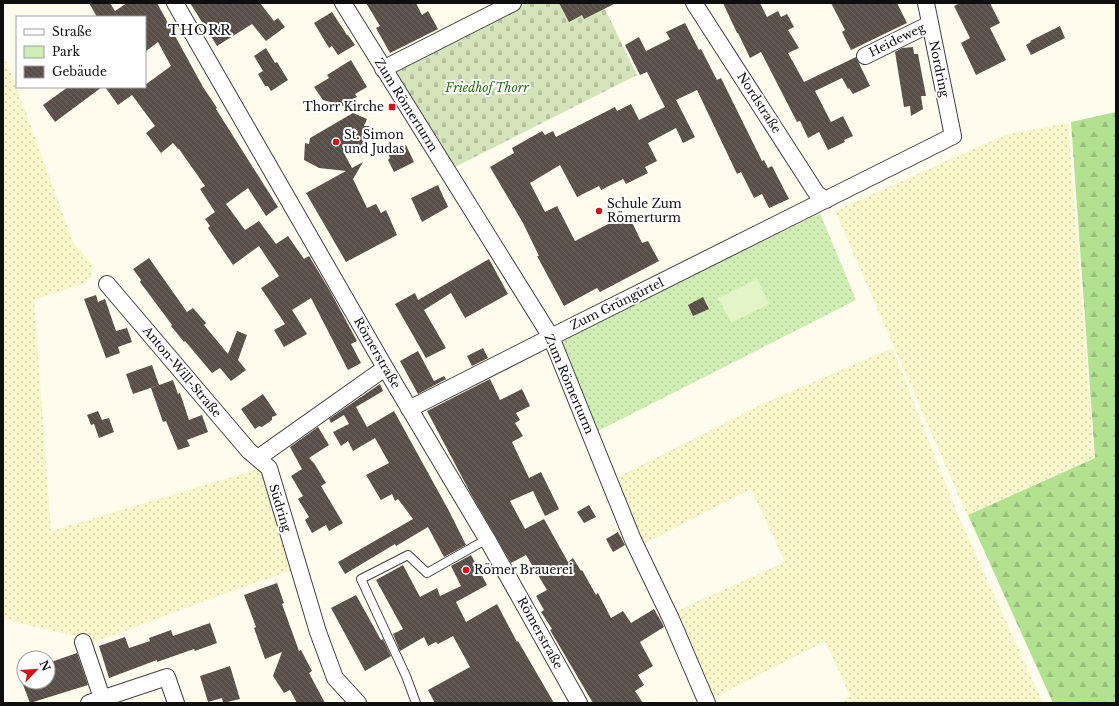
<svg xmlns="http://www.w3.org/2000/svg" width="1119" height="706" font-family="'Libre Baskerville',serif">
	<defs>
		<pattern id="farmland-dots" width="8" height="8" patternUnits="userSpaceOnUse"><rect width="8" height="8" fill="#f9f6cb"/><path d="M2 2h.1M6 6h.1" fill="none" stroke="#d4d2ad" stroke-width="1.8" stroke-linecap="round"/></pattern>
		<pattern id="green-dots" width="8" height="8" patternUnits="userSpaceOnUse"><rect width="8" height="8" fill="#d0eeb3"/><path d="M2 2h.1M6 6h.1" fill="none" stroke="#b1cb99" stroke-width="1.8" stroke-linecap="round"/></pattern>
		<pattern id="forest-firs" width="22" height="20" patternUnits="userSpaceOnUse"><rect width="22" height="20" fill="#b2e190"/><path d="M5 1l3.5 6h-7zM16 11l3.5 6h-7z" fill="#98c07b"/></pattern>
		<pattern id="cemetery-stones" width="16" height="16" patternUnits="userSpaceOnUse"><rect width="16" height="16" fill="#d6e4bc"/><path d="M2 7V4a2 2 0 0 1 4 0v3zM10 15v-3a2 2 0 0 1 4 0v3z" fill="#b6c2a0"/></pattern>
		<pattern id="building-back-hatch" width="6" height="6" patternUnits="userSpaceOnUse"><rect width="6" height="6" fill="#584f49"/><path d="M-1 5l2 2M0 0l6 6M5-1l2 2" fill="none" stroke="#6b645f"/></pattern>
	</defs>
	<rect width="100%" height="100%" fill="#fffcee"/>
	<path fill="url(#farmland-dots)" d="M3 58 8 65 43 159 73 242 93 265 92 276 85 283 34 300 51 531 262 468 292 570 207 600 93 643 75 636 3 619Z
		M1068 123 1094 458 967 515 835 211 1005 135Z
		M890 349H893L958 515 1043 703H837L850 696 825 641 710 700 672 613 785 562 751 489 643 544 618 477 762 404Z"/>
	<path fill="url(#green-dots)" d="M820 213 856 300 598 431 562 345 563 340 567 336Z"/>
	<path fill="url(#forest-firs)" d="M1116 112V703H1053L968 515 1095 458 1071 122Z"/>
	<path fill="url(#cemetery-stones)" d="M527 3H602L637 75 455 167 394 70Z"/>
	<path fill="#e3f4c6" d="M757 279 769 304 731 323 718 298Z"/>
	<path fill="url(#building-back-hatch)" d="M89 3H110L115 11 127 3H157L203 87 217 108 216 109 278 207 266 216 248 188 226 204 245 230 259 221 276 244 288 236 304 259 309 256 330 291 357 341 351 344 361 363 348 370 311 298 292 310 307 334 284 347 274 330 285 324 261 288 279 276 259 246 233 265 208 228 210 226 205 219 215 212 200 189 205 186 179 149H178L173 143 161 153 146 133 155 126 132 95 118 105 105 87H145V85L171 66 158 42 145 52V17H97Z
		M190 3H260L274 21 278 18 285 27 266 41 252 24 217 46Z
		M366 3H416L422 15 428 11 438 29 390 53 376 28 380 26Z
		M559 3H616L584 19 582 15 569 22Z
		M723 3H760L767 17 778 11 781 17 787 14 794 27 788 30 799 48 788 53 804 82 856 57 870 86 853 94 849 88 848 89 842 78 815 91 831 122 843 116 853 136 844 140 845 142 828 150 819 132 808 138 800 121 797 122 761 52 750 58 738 33H737Z
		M831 3H897L907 23 851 50 842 32 845 30Z
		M960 3H990L1000 23 990 28 1006 60 976 75 961 43 970 38 954 6Z
		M332 12 347 35H348L355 45 338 55 332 46 329 48 314 23Z
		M685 23 699 50 701 49 717 80 721 78 762 161 764 160 768 168 772 166 789 199 769 208 762 194 754 198 741 172 737 174 697 90 676 100 695 137 683 143 676 128 648 143 657 161 645 167 648 173 626 184 623 179 601 190 599 186 577 197 560 165 530 183 545 212 557 206 575 241 628 214 642 243 648 241 659 261 600 292 597 288 564 306 537 256H539L523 223 490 167 514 153 512 148 542 131 545 135 553 131 556 137 615 107 617 111 631 104 639 120 665 107 647 72 640 75 625 45 639 37 646 51 670 39 666 32Z
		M1060 26 1065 38 1031 55 1026 45 1031 42 1030 41Z
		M913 47 914 54H918L926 96H921L923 109 911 116 910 106 904 107 895 52 902 48Z
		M266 48 275 63 277 62 288 80 271 91 268 86H265L258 74 263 71 254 56Z
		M351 60 367 87 355 94 357 97 350 101 354 109 323 100 314 87 329 78 327 75Z
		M68 87H102L55 122 43 105Z
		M353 113 367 119 364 126H369L365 143 345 155 352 168 363 162 353 179 367 208 376 204 381 213 386 210 397 235 346 262 306 193 346 171 319 168 304 160 305 143 309 144 310 138Z
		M406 145 414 162 394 172 388 160 390 158 388 154Z
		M438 185 448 207 422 222 411 198Z
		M149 258 187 312 193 308 206 323 204 325 228 354 237 331 247 335 238 360 246 370 231 381 220 368 212 373 185 341 184 342 171 326 172 325 140 282 141 280 133 269Z
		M489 259 508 294 465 318 451 293 424 310 446 348 426 358 395 304 415 293 418 300Z
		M96 295 98 302 105 299 116 331 127 328 132 342 118 347 120 353 106 358 84 299Z
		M703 297 709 309 693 316 688 305Z
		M483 348 488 358 472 366 467 356Z
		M418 351 434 381 444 376 446 379 418 394 400 361Z
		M152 365 159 385 133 394 126 374Z
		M490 379 500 400 522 389 530 406 516 413 520 420 515 423 523 436 512 442 529 478 541 472 559 509 545 516 533 491 510 501 525 529 544 519 568 562 573 558 581 571 582 570 596 595 598 593 611 618 623 611 631 623 654 609 662 623 664 627 640 642 653 666 638 675 644 685 635 691 643 703H593L550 630 552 629 541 612 544 610 536 596 547 590 526 555 511 563 472 496 427 411Z
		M173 380 178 394 180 393 189 420 202 415 208 432 187 440 190 446 178 450 166 421 163 422 151 388Z
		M380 384 383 391 356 407 367 427 394 411 449 511 466 545 444 557 428 527 396 546 395 544 345 574 338 562 413 519 398 499 395 501 392 494 381 500 366 475 389 463 375 438 353 451 348 441 341 446 333 432 349 424 344 415 331 423 329 419Z
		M263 394 277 415 272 417V420L262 427 259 426 255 429 241 409Z
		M98 411 102 420 109 418 114 432 99 438 94 424 91 425 87 415Z
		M318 427 329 445 309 458 314 463 326 483 321 486 343 523 329 531 326 525 312 533 305 520 309 517 298 499 303 496 291 476 302 469 290 447Z
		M589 505 596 517 584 523 577 512Z
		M618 532 625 545 613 552 606 539Z
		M471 555 487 585 456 602 466 622 497 604 517 642 518 641 554 703H435L428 690 470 667 453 636 438 644 436 642 428 646 424 637 400 651 393 634 403 629 376 580 403 565 420 597 437 588 440 596 461 586 451 566Z
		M277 583 284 603 282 604 299 651 301 650 312 671 309 673 325 703H297L290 690 284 693 273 676 282 652 265 659 254 628 256 627 244 595Z
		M356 595 381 640 383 639 391 656 365 671 331 608Z
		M210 623 217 643 195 651 194 649 157 662V660L109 678 99 646 125 637 129 648 150 641 149 638 171 630 173 636Z
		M77 653 88 685 30 703 22 682H48V663Z
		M230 666 240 699 223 703 222 698 208 702 200 676Z"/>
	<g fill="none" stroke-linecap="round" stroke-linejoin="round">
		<g stroke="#414141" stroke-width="10">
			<path id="service" d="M416 703 406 676 361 579 408 555 427 573 487 539"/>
		</g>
		<g stroke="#414141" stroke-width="18">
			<path id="minor" d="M175 3 387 371 487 539 579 703
				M343 3 551 337 633 540 671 619 707 703
				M694 3 817 194 826 200
				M865 56 930 24
				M383 69 513 3
				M107 284 249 451 269 468 318 632 335 678 358 703
				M409 409 551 337 953 136 926 3
				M258 458 385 368
				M83 642 102 698
				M89 703 167 677 176 703"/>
		</g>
		<use href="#service" stroke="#fff" stroke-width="8"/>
		<use href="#minor" stroke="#fff" stroke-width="16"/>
	</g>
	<g fill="#cd1618" stroke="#fff" stroke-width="1.5">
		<rect x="388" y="103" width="8" height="8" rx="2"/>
		<circle cx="336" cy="142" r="4"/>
		<circle cx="599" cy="211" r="4"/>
		<circle cx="466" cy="570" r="4"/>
	</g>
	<g text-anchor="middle" stroke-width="4" stroke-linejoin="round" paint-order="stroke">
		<g font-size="12" fill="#0e0e0e" stroke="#fff">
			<text transform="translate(897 40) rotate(-26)" y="4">Heideweg</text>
			<text transform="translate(939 69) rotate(78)" y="4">Nordring</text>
			<text transform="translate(759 103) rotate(57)" y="4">Nordstraße</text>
			<text transform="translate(406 105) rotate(58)" y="4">Zum Römerturm</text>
			<text transform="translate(617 304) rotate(-26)" y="4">Zum Grüngürtel</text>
			<text transform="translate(377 353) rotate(60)" y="4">Römerstraße</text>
			<text transform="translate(182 372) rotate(50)" y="4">Anton-Will-Straße</text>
			<text transform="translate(569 384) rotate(67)" y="4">Zum Römerturm</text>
			<text transform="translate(280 508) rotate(73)" y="4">Südring</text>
			<text transform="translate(540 633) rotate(61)" y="4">Römerstraße</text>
		</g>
		<g font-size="12" font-style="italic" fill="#256d16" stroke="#fff">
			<text x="487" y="92">Friedhof Thorr</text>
		</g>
		<g font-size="12" fill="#0e0e0e" stroke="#fff" text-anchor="start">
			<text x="384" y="111" text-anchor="end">Thorr Kirche</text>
			<text x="344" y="139">St. Simon<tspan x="344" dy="14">und Judas</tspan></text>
			<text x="607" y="208">Schule Zum<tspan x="607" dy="14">Römerturm</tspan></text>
			<text x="474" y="574">Römer Brauerei</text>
		</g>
		<g font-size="14" letter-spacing="1" fill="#0e0e0e" stroke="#fff">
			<text x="200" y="35">THORR</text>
		</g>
	</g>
	<rect width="1119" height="706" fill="none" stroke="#0e0e0e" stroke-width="8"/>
	<rect x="16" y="16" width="130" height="72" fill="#ffffff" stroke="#9f9f9f"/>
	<rect x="24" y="29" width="20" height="6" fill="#ffffff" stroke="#9f9f9f"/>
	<text x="52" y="36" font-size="12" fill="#0e0e0e">Straße</text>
	<rect x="24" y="46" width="20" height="12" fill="#d0eeb3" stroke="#9f9f9f"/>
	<text x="52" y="56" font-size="12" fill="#0e0e0e">Park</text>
	<rect x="24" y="66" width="20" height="12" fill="url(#building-back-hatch)" stroke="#9f9f9f"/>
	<text x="52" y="76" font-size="12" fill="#0e0e0e">Gebäude</text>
	<g transform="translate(36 670) rotate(65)"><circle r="19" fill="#ffffff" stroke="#9f9f9f"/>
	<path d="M0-3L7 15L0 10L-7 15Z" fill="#cd1618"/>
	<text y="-6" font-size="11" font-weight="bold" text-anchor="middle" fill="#0e0e0e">N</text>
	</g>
</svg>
